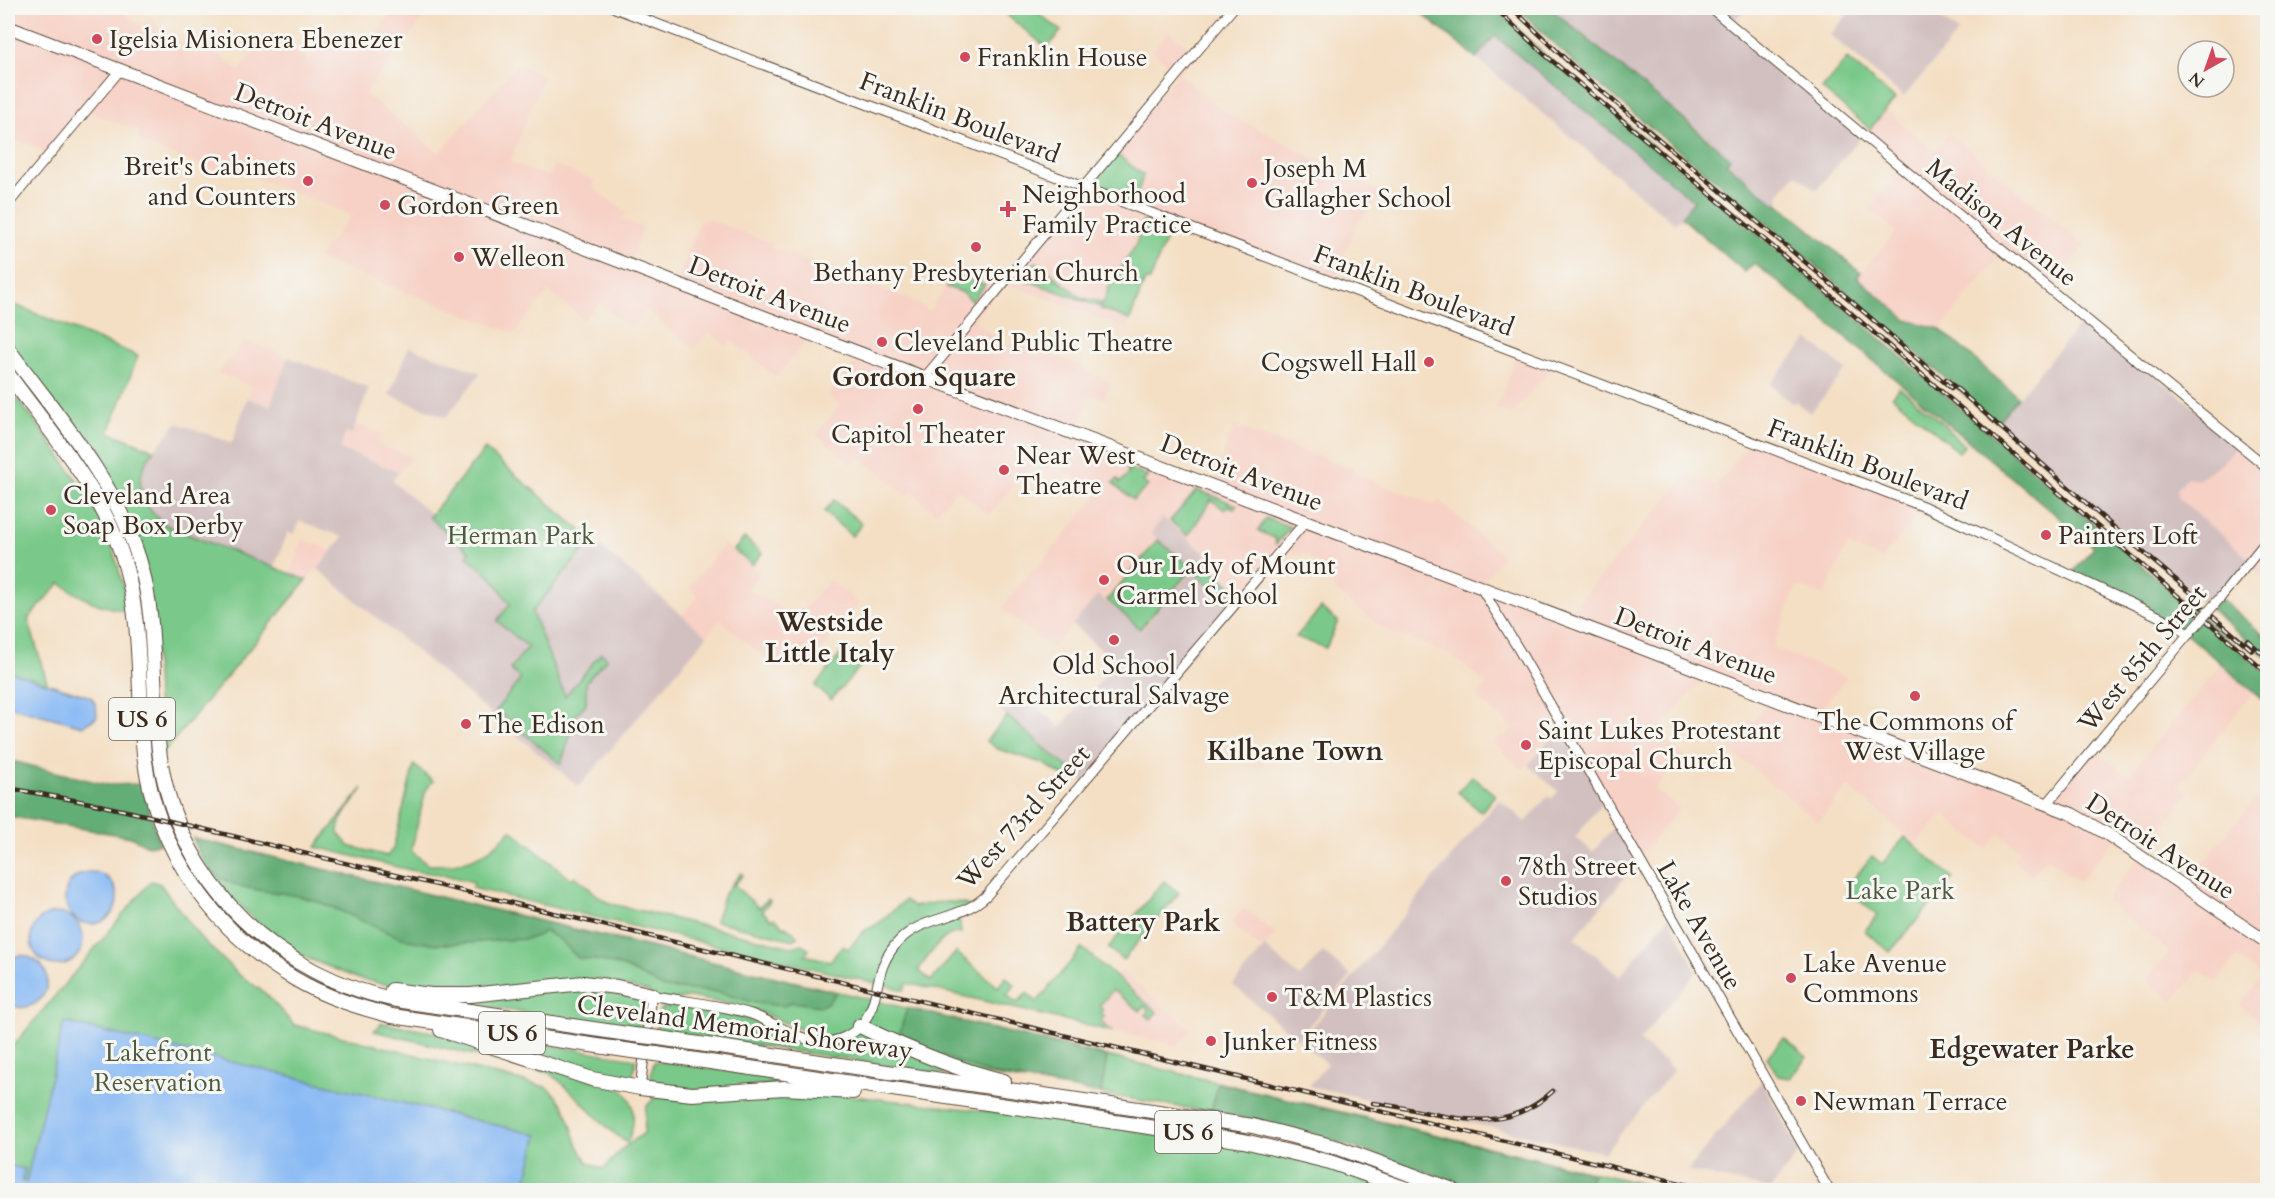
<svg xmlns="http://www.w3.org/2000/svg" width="2275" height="1198" font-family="Cardo,serif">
	<rect width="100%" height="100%" fill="#f6f6f2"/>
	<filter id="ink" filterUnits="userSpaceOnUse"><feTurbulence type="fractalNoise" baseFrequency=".0167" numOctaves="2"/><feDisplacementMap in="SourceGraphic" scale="12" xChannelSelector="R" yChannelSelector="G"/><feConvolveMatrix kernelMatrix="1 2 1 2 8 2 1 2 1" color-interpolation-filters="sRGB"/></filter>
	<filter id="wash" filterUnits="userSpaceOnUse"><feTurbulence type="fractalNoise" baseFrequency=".008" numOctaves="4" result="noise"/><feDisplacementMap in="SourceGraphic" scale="24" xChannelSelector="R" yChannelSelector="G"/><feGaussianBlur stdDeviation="1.35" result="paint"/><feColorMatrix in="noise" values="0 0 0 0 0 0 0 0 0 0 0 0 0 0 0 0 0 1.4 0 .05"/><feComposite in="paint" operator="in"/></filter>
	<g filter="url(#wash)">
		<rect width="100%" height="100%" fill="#f4dfc4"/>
		<path fill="#f7d1c6" d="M8 8H119L142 27 150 18 195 55 205 44 239 71 271 32 308 62 336 29 362 50 397 8H408L423 19 365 93 439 153 517 64 543 76 510 162 549 177 554 165 595 181 593 187 626 213 621 219 643 228 629 265 676 283 700 221 704 223 705 218 772 243 771 248 910 300 929 311 942 292 953 263 989 276 988 282H1004L1178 73 1152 51 1169 31 1196 53 1179 74 1223 111 1382 193 1356 225 1334 282 1168 219 1127 329 1004 282 974 320 1008 348 1015 340 1082 366 1081 370 1111 382 1104 400 1091 395 1076 433 1213 485 1234 426 1353 469 1352 473 1435 505 1439 500 1503 556 1482 584 1564 619 1687 475 1715 486 1750 441 1925 507 1882 559 1847 545 1824 596 1797 586 1773 648 1847 677 1816 715 2047 804 2093 749 2128 776 2222 663 2267 704V707L2252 694 2179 785 2189 794 2142 852 2188 882 2267 784V1028L2239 1005 2262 977 2237 957 2216 983 2199 970 2173 1001 2146 979 2169 952 2105 899 2140 857 2114 840 2078 882 2047 857 2031 875 2013 859 2020 850 2000 833 1986 849 1943 813 1917 844 1848 786 1818 822 1729 749 1771 699 1707 673 1657 733 1683 755 1655 789 1679 809 1638 858 1560 723 1523 769 1493 743 1502 733 1506 736 1513 728 1477 697 1487 684 1452 655 1382 628 1332 588 1335 584 1312 565 1315 562 1305 553H1294L1285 546 1242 595 1201 560 1206 554 1163 518 1151 533 1193 568 1141 631 1098 595 1052 649 1002 608 1035 566 1037 568 1102 490 1077 480 1068 473 1059 483 1034 462 989 515 957 489 936 513 911 492 907 496 860 457 852 465 817 435 840 405 828 395 863 354 812 335 776 377 731 340 726 346 709 332 694 349 647 309 631 329 600 303 584 320 549 291 514 333 317 258 352 215 224 165 221 173 137 141 140 131 86 111 50 153 8 137Z
			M1886 110 1934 151 1949 134 2085 246 2050 289 2004 251 1940 329 1907 320 1857 277 1896 232 1869 209 1903 168 1864 136Z
			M245 341 288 357 270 407 247 398 252 386 218 373Z
			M1518 352 1554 365 1511 415 1496 409Z
			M356 424 381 433 377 444 412 457 399 472 339 449 346 432 352 434Z
			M2267 439V582L2247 565 2251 560 2179 499 2177 489 2187 477 2239 444 2254 456Z
			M303 539 333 551 307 580 290 573Z
			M725 544 759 573 747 589 797 617 830 580 859 604 803 670 790 659 780 671 720 620 707 636 682 615 698 596 689 587Z
			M1244 908 1276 934 1262 950 1231 923Z
			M1122 971 1191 1030 1177 1046 1111 1031 1100 1021 1099 1007 1119 982 1115 977Z"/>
		<path fill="#d2bfbf" d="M1550 8H1746L1731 24 1863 135 1816 190 1796 174 1778 195 1781 198 1776 204 1726 163 1730 158Z
			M1853 8H1927L1958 32 1904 97 1830 35Z
			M1495 36 1694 201 1675 224 1476 58Z
			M2085 318 2239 444 2223 462 2198 479 2187 477 2177 489 2179 499 2251 560 2211 609 2118 531 1997 423Z
			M1808 339 1846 370 1810 413 1795 401 1793 404 1770 385Z
			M409 347 481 373 446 417 389 395Z
			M288 357 369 388 352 434 346 432 340 449 399 472 392 481 538 605 592 540 707 636 579 787 318 569 343 537 300 521 294 534 288 532 274 567 171 528 149 511 140 486 141 473 146 460 177 423 232 443 247 398 270 406Z
			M1163 518 1206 554 1201 560 1242 595 1084 782 1000 710 1017 690 1061 727 1116 662 1072 625 1098 595 1141 631 1193 569 1151 533Z
			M1561 725 1604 801 1575 837 1593 852 1616 824 1638 861 1575 938 1620 976 1669 917 1697 971 1639 1041 1674 1070 1604 1153 1309 1086 1327 1064 1300 1042 1499 799 1526 822 1548 796 1552 799 1558 791 1528 765Z
			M1265 947 1300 977 1323 952 1351 976 1298 1039 1233 985Z
			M1762 1080 1800 1152 1770 1189 1687 1171Z"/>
		<path fill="#7ac98a" stroke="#5a7a54" stroke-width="1.5" d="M1015 8H1032L1061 31 1047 48 1008 16Z
			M1847 59 1895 99 1870 129 1822 89Z
			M1113 151 1143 175 1134 206 1084 187Z
			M1143 221 1169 231 1150 281 1145 280 1130 320 1101 309 1108 291 1107 290 1136 245Z
			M1036 262 1082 298 1101 302 1100 307 1023 279Z
			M952 272 985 285 972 301 962 292 946 287Z
			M8 302 138 356 109 432 154 450C129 481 140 508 171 528L307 580 160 757 154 636 125 522 8 349Z
			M8 386C41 431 79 476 104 527 116 554 123 583 129 611 102 609 81 598 60 583L28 619 48 685 8 671Z
			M1899 387 1944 424 1964 446 1959 452 1892 396Z
			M485 449 592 540 532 612 565 696 601 653 607 658 586 682V704L573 718 579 724 571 733 561 764 496 710 521 679 510 669 528 647 497 621 510 604 494 580 467 556 470 552 429 517Z
			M1127 468 1148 476 1143 482 1148 486 1133 500 1113 483 1118 479 1120 483 1128 474Z
			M1197 490 1237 505 1234 509 1228 505 1225 510 1211 500 1188 536 1170 521Z
			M834 500 862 524 852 536 824 512Z
			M1266 518 1291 527 1276 544 1275 538 1258 531Z
			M744 538 762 553 752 565 734 550Z
			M1158 540 1192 568 1140 629 1107 600Z
			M1201 560 1236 591 1228 601 1192 570Z
			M1321 608 1338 621 1326 648 1296 637Z
			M845 649 865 661 831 700 815 686Z
			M1007 716 1079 777 1074 783 1045 764 998 749 986 741Z
			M414 765 433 781 426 789 411 851 428 865C465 866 486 858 511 830L571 879 575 876 602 899 612 904 792 947 802 944 809 950 805 955 830 961 843 946 848 949 865 930 876 925 905 900 913 907C930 903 958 897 971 908L959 914 961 933C943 930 928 958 918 970L931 981 956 952 998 987 1006 977 1015 985 1007 995 1017 1003 1027 993 1037 1002 1082 948 1157 1012 1151 1019 1146 1015 1148 1010 1144 1006 1140 1011 1113 990 1099 1006 1103 1010 1101 1013 1105 1016 1100 1021 1111 1031 907 983 904 990 472 888 474 882 441 874 414 871 316 847 363 788C356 802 337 817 338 833L349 846 387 856 393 849Z
			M1472 776 1495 795 1481 812 1458 792Z
			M1905 837 1953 878 1890 952 1865 931 1877 915 1846 889 1872 856 1882 864Z
			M193 838 1497 1149 1667 1190H1481L1319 1132 1212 1109 1211 1112 1101 1094V1092L976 1074 963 1077 656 1030 660 1009 674 1005 734 1015 759 1023 815 1047 830 1048 843 1044 807 1032 757 1011 740 1006 690 997 655 1004 649 992 600 980 484 990 404 988 359 979 307 958 267 932 223 889 209 869Z
			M741 873 743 875 734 885 759 908 768 899 770 901 762 911 772 920 774 918 784 927 786 926 798 937 793 940 715 921 724 894Z
			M151 881 160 884 199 936 238 974 265 993 294 1025 546 1087C566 1101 569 1119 576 1140 578 1148 584 1155 587 1162L604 1169 622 1149 644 1133 646 1107 656 1096 668 1095 676 1099 688 1100 759 1092 844 1095 1064 1120 1249 1149 1316 1164 1394 1190H8V1052Z
			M1164 881 1179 893 1123 960 1108 948Z
			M573 987 638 997 644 1002 641 1028 460 1004 461 998Z
			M382 1023 437 1033 621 1089C638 1101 635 1126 627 1143 597 1123 578 1093 549 1073L374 1031Z
			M487 1035 636 1059 632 1083 610 1080 486 1040Z
			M1784 1038 1807 1057 1790 1078 1778 1076 1767 1057Z
			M654 1061 786 1079 785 1084 699 1090 653 1086 651 1076Z"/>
		<path fill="#63ad76" stroke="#4f6c4a" stroke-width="1.5" d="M1415 8H1495L1544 54 1836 300 2267 674V704L2188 635 2071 575 2094 547 1818 314 1754 263 1745 272 1681 217 1694 201 1495 36 1476 58Z
			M1518 8H1550L1730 158 1726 163 1775 204 1777 202 1861 273 1857 277 1907 320 1940 329 2018 397 1997 423 1836 283 1759 217 1739 204 1723 187C1654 129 1580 74 1518 8Z
			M2220 598 2267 638V658L2211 609Z
			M8 760 108 785 141 784 160 844 148 846 131 837 8 816Z
			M193 838 836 992 829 1002 821 1006 791 1002 784 1006 755 1003 718 992 664 988 624 967 601 961 578 958 560 940 545 931C534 941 516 939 502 940 469 943 433 948 402 938 370 927 341 908 309 899 274 888 241 896 210 870 201 863 196 848 193 838Z
			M907 1008 1107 1057 1101 1094 990 1074 898 1039Z
			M1218 1083 1593 1173 1587 1190H1480L1313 1134 1211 1112Z"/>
		<path fill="#88b9f4" stroke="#627289" stroke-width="1.5" d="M8 671 91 697 96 705 97 717 83 726 8 706Z
			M65 898a26 26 0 1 1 52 0a26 26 0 1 1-52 0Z
			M31 939a26 26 0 1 1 52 0a26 26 0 1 1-52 0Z
			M21 955C66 962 47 1022 8 1004V959Z
			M64 1022 538 1135 524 1190H8V1165L25 1169 22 1181 26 1182Z"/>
	</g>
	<g filter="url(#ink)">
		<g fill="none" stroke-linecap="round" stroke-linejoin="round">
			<g stroke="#574537" stroke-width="11">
				<path id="minor" d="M615 8 1421 316 1925 507 2175 624 2188 635
					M1711 8 1931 192 2268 468
					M8 204 121 69
					M926 376 1233 8
					M1481 588 1519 650 1829 1190
					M2220 598 2268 539
					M2047 804 2191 631
					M640 1088 652 995C685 1002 719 1004 751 1014 774 1022 798 1041 823 1042 838 1042 853 1035 863 1023 882 998 872 968 899 941 924 915 960 921 987 895L1306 521"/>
			</g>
			<g stroke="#574537" stroke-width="14">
				<path id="major" d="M8 27 754 313 1628 643 2072 814 2107 834 2268 943"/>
			</g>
			<g stroke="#574537" stroke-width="16">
				<path id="highway" d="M8 349C57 415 114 479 139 559 159 624 150 691 160 757 178 883 279 979 402 1001L634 1035
					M8 374C51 433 102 490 124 561 143 625 137 689 144 754 155 848 214 932 295 979 325 997 358 1007 392 1016L632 1051
					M392 990 431 995H471L583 983 617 987 652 995
					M860 1026C905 1048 955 1069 1004 1081
					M441 1030 592 1079 640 1088 692 1094 784 1088 853 1092
					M659 1038 1253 1126 1339 1148 1453 1190
					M656 1054 1244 1141 1330 1162 1410 1190"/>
			</g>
			<use href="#minor" stroke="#fff" stroke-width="9"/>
			<use href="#major" stroke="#fff" stroke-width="12"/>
			<use href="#highway" stroke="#fff" stroke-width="14"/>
			<g stroke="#3b2a1e" stroke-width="4.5">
				<path id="rail" d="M1495 8 1544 54 1836 300 2268 674
					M1512 8 1578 71 1849 299 1951 388
					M1946 379 2118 531 2201 601
					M2192 599 2252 650
					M2247 640 2268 658
					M8 788 90 803 149 816 1709 1190
					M1373 1103C1438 1110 1496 1143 1553 1091
					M1701 1184 1728 1190"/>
			</g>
			<use href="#rail" stroke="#f6f6f2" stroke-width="2" stroke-dasharray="7" stroke-linecap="butt"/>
			<g stroke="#574537" stroke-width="11" stroke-linecap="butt">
				<path id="minor-bridge" d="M2194 628 2220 598"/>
			</g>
			<g stroke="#574537" stroke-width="16" stroke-linecap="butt">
				<path id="highway-bridge" d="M634 1035 659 1038
					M632 1051 656 1054"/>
			</g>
			<use href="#minor-bridge" stroke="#fff" stroke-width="9"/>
			<use href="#highway-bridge" stroke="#fff" stroke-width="14"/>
		</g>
	</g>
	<g fill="#d1495b" stroke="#f6f6f2" stroke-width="2">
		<circle cx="97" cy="39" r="6"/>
		<circle cx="965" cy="57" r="6"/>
		<circle cx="308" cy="181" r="6"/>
		<circle cx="1252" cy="183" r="6"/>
		<circle cx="385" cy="205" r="6"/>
		<path d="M1005 200h6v6h6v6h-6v6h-6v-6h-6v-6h6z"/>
		<circle cx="976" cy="247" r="6"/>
		<circle cx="459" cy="257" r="6"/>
		<circle cx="882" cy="342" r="6"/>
		<circle cx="1429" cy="362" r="6"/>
		<circle cx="918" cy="409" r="6"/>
		<circle cx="1004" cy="470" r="6"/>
		<circle cx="51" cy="510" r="6"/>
		<circle cx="2046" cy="535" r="6"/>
		<circle cx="1104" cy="580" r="6"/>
		<circle cx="1114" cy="640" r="6"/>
		<circle cx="1915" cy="696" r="6"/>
		<circle cx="466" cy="724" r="6"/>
		<circle cx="1526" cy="745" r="6"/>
		<circle cx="1506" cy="881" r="6"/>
		<circle cx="1791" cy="978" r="6"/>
		<circle cx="1272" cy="997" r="6"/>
		<circle cx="1211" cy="1041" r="6"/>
		<circle cx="1801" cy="1101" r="6"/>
	</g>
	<g text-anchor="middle" stroke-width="6" stroke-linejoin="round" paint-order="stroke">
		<g fill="#f6f6f2" stroke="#73675e" stroke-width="1.5">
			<rect x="109" y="698" width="66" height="42" rx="4.5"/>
			<rect x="479" y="1012" width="66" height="42" rx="4.5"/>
			<rect x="1155" y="1111" width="66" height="42" rx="4.5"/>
		</g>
		<g font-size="24" font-weight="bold" fill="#3b2a1e">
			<text x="142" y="727">US 6</text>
			<text x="512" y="1041">US 6</text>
			<text x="1188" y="1140">US 6</text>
		</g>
		<g font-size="26" fill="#3b2a1e" stroke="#f6f6f2" text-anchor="start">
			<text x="109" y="48">Igelsia Misionera Ebenezer</text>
			<text x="977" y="66">Franklin House</text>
			<text x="296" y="175" text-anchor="end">Breit's Cabinets<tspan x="296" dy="30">and Counters</tspan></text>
			<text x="1264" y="177">Joseph M<tspan x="1264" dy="30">Gallagher School</tspan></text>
			<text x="1022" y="203">Neighborhood<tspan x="1022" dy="30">Family Practice</tspan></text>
			<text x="397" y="214">Gordon Green</text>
			<text x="471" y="266">Welleon</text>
			<text x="976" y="281" text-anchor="middle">Bethany Presbyterian Church</text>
			<text x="894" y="351">Cleveland Public Theatre</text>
			<text x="1417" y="371" text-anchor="end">Cogswell Hall</text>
			<text x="918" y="443" text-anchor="middle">Capitol Theater</text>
			<text x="1016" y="464">Near West<tspan x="1016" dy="30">Theatre</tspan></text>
			<text x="63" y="504">Cleveland Area<tspan x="63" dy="30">Soap Box Derby</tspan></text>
			<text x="2058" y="544">Painters Loft</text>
			<text x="1116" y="574">Our Lady of Mount<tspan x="1116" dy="30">Carmel School</tspan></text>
			<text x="1114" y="674" text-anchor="middle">Old School<tspan x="1114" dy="30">Architectural Salvage</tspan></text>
			<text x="1915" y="730" text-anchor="middle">The Commons of<tspan x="1915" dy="30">West Village</tspan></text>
			<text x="478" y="733">The Edison</text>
			<text x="1538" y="739">Saint Lukes Protestant<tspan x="1538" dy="30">Episcopal Church</tspan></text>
			<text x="1518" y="875">78th Street<tspan x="1518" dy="30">Studios</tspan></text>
			<text x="1803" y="972">Lake Avenue<tspan x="1803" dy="30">Commons</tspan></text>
			<text x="1284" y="1006">T&amp;M Plastics</text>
			<text x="1223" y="1050">Junker Fitness</text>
			<text x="1813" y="1110">Newman Terrace</text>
		</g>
		<g font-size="26" fill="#3b2a1e" stroke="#f6f6f2">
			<text transform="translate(960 117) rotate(21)" y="9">Franklin Boulevard</text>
			<text transform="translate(316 121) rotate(21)" y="9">Detroit Avenue</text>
			<text transform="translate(2002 222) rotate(39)" y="9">Madison Avenue</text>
			<text transform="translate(1414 290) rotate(21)" y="9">Franklin Boulevard</text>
			<text transform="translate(770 294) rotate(21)" y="9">Detroit Avenue</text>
			<text transform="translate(1868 464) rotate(21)" y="9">Franklin Boulevard</text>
			<text transform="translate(1242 472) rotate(21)" y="9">Detroit Avenue</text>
			<text transform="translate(1696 645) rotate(21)" y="9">Detroit Avenue</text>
			<text transform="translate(2142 658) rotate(-50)" y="9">West 85th Street</text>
			<text transform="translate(1023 817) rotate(-48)" y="9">West 73rd Street</text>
			<text transform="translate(2161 846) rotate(33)" y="9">Detroit Avenue</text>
			<text transform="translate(1700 925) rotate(60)" y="9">Lake Avenue</text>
			<text transform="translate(745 1027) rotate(8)" y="9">Cleveland Memorial Shoreway</text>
		</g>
		<g font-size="26" fill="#4e5a3e" stroke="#f6f6f2">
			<text x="521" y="544">Herman Park</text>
			<text x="1900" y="899">Lake Park</text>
			<text x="158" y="1061">Lakefront<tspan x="158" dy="30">Reservation</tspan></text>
		</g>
		<g font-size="27" font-weight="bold" fill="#3b2a1e" stroke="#f6f6f2">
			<text x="924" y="386">Gordon Square</text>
			<text x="830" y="631">Westside<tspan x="830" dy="31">Little Italy</tspan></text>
			<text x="1295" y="760">Kilbane Town</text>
			<text x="1143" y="931">Battery Park</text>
			<text x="2032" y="1058">Edgewater Parke</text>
		</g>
	</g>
	<rect width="2275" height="1198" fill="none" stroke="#f6f6f2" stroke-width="30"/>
	<g transform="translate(2206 69) rotate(220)"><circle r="28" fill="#f6f6f2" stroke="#aba49d" stroke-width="1.5"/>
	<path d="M0-4.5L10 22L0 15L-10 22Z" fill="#d1495b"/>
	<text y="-9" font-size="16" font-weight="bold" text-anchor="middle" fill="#3b2a1e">N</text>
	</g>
</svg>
